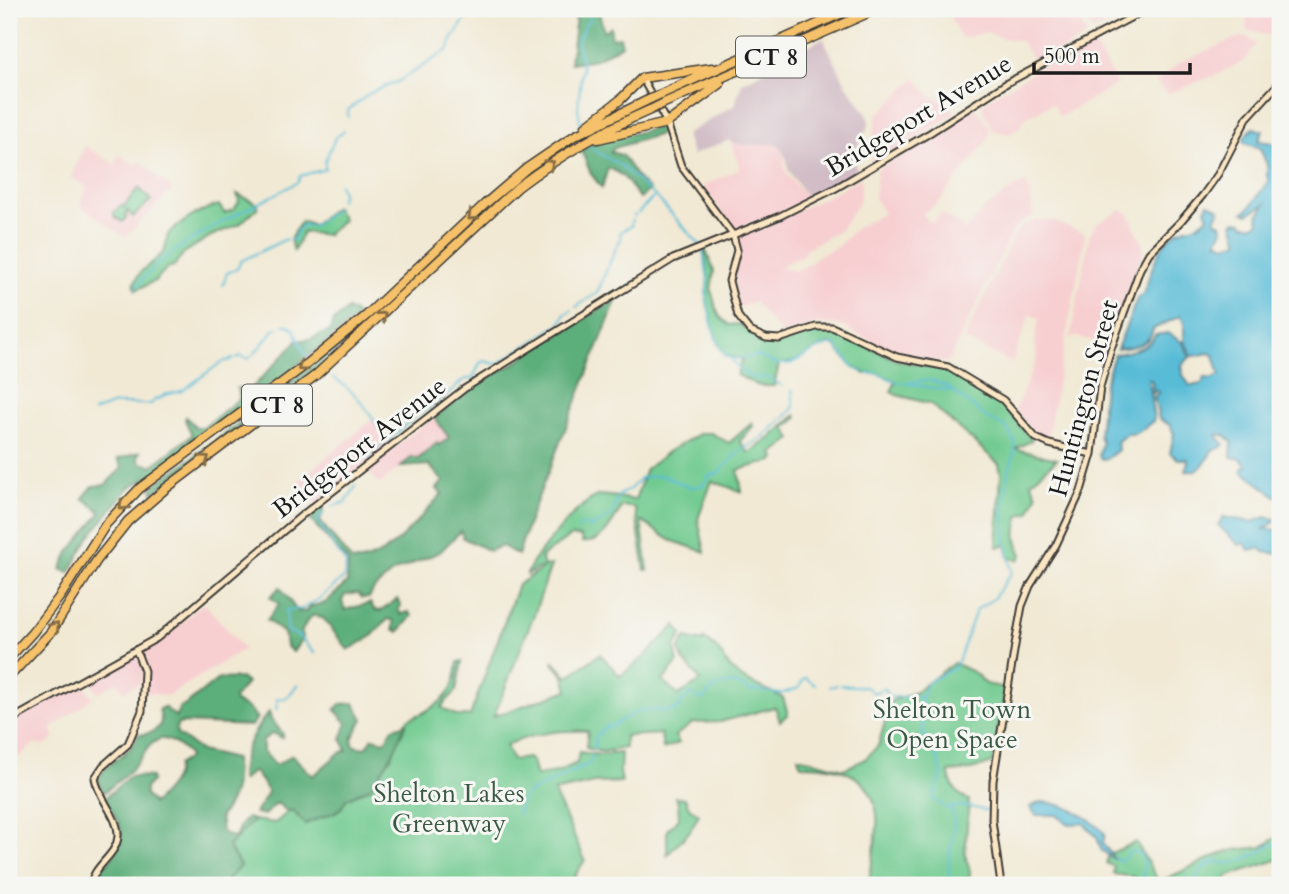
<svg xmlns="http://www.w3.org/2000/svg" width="1289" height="894" font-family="Cardo,serif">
	<rect width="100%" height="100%" fill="#f6f6f2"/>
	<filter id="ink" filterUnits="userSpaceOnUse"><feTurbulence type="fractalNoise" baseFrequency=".0143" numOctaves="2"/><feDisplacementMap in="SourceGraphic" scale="14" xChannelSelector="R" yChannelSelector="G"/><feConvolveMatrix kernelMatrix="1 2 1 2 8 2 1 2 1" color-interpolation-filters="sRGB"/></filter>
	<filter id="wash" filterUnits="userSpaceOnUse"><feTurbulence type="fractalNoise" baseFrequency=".00686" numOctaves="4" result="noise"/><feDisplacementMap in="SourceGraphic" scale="28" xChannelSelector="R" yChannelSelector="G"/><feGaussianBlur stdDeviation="1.57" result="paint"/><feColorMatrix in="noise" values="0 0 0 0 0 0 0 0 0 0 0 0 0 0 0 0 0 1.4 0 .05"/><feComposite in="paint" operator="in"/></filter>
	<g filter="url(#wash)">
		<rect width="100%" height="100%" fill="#f1e9d4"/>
		<path fill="#f7cfd1" d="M946 9H1075L1087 36 1036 64 1021 41 999 37 987 32 963 38 960 36Z
			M1078 9H1122L1121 19 1093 31Z
			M1247 9H1280V38L1246 30Z
			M1246 36 1256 44 1244 61 1218 74 1167 94 1156 82 1181 62 1234 39Z
			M1092 41 1117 84 1060 117 1053 103 1024 119 1020 127 1009 134 993 130 980 104 1036 70Z
			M916 78 930 95 949 104 956 113 874 165 869 151 878 114Z
			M975 107 989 125 990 131 987 141 939 202 922 214 928 221 933 222 941 213 966 230 984 209 1017 186 1027 183 1034 216 1021 222 1013 231 948 362 901 356 844 327 833 324H816L782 335 754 302 739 308 732 281 739 254 738 238 830 195 861 177 860 200 839 231 805 249 803 255 780 267 796 271 812 262 816 257 838 246 856 228 884 213 874 198 877 170Z
			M731 142 745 145 773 143 780 147 784 157V167L787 175 808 199 779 213 734 228 703 186 740 169Z
			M85 146 115 164 119 155 136 165 140 161 172 190 125 237 80 205 87 187 71 177Z
			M1121 210 1128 213 1142 242 1143 252 1112 335 1102 343 1077 337 1070 338 1090 234 1096 224Z
			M1036 220 1053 221 1084 233 1085 237 1048 434 1044 439 1031 430 1015 410 1037 359 1035 341 1039 319 1030 314 1012 363 964 339 1016 232 1023 226Z
			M434 417 449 437 418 459 412 458 380 484 366 469Z
			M373 419 393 443 315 503 297 482Z
			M204 603 244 649 171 694 165 696 144 692 147 665 142 650 180 624Z
			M133 655 137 657 143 668 142 682 123 692 117 682 97 693 89 678Z
			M82 683 93 697 51 729 54 735 53 739 45 745 34 744 9 765V723Z"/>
		<path fill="#d2bdc6" d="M823 38 845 82 868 116 869 125 852 155 858 173 808 199 788 170 787 160 780 147 773 144 745 145 731 142 729 140 692 155 686 134 735 105 742 83Z"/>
		<path fill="#71ca90" stroke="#467356" stroke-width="2" d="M139 188 151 200 133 217 127 210 126 218 122 222 114 216V212L120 206 123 207Z
			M237 194 258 204V207L240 224 211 236 184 253 174 266 167 268 155 281 136 290 134 286C139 266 153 266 164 251 167 245 166 240 168 234 184 220 199 210 219 205L224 213 233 210 239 202Z
			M335 207 343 220 326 235 303 232 294 251 290 240 295 230 302 221 313 225Z
			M706 251 714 271 711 290 716 307 720 317 729 325 739 324 759 339 776 342 814 331 832 330 899 361 947 369 1001 402 1032 440 1016 449 1057 459 1031 482 1037 495 1029 513 1020 515C1015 532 1015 539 1022 555L1018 560 1009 558 1006 545 997 547 1001 474 999 464 931 404 897 395 891 392 896 381 876 373 866 374 853 367 833 344C813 345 801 365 779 364L774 386H759L737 375 742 359 726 356 718 344 713 328 706 297 708 278 704 252Z
			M796 415 797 418 785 428 792 439 773 453 775 457 773 461 738 470 742 492 712 481 698 519 705 552 670 540 641 521 648 570H645L635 508 622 506C613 522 603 545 582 542L581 537 571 536 541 557 544 567 551 565 535 612 494 716 568 690 564 676 553 663 554 661 567 677 600 654 620 676 643 658 676 625 682 634 675 648 678 662 663 681 678 695 701 681 684 661 679 650 685 638 703 642 704 639C723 648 722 664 738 675 751 685 769 689 783 698L788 714 780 721 775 707 720 722 693 723 675 736 679 743 663 749 661 734 625 736V748L602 752 586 748 588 731C556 730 536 733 506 745L512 760 528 758 532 761 536 776 560 771 577 763 579 752 600 755 621 753 620 772 622 782 594 783 554 792 585 860 569 885H223L240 866 228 846 254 820 275 823 292 809 305 824 341 808 346 799 371 787 392 755 406 721C411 716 415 717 421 714 447 700 455 691 458 662L462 661 456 691 441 707 457 716H470L518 585 543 568H538L527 575V573C536 554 578 504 597 496 603 493 625 499 635 500L646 469 669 451 701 433H711L729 443 752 423 753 426 740 441 749 453 770 438Z
			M954 663 975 673 986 684 1006 688 993 763 971 770 949 772C949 783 959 797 969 800L965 853 970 871 969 885H868C871 869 879 830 877 815 872 773 837 765 801 765L798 757 844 769 864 760 878 746 891 701 914 693Z
			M675 797 685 798 689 808 699 814 690 831 667 855V830L679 818 678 802Z
			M1280 835V859L1228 876 1221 885H1139L1134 877 1113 874 1114 867 1106 863 1109 854 1136 842 1159 882 1215 856 1233 850 1262 847Z"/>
		<path fill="#5cae7a" stroke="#3c654b" stroke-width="2" d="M577 9H598L604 31 610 27 612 38 620 37 622 45 596 59 570 63Z
			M660 127 664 129V133L614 148 611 152 622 155 639 180 649 190 640 199C630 187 626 174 608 168L602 188 591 174 581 150 594 143Z
			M617 299 530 518 518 555 502 546 489 551 463 538 461 531 440 552 393 572 374 589 369 598H362L358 593 345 595 342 601 345 610 370 603 375 610 381 611 397 599 401 605 398 610 401 614 409 612 412 616 399 632 393 629 394 621 388 619 371 637 348 650 324 619 315 615 308 619 301 633 303 638 293 652 286 646 284 633 267 620 279 604 270 597 280 587 297 611 306 612 311 606 325 603 347 583 348 562 306 515 319 506 324 509 320 521 352 561C386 565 420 516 442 494L437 489 443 481 429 465 401 467 412 457 418 459 437 443 439 445 449 438 435 418C453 402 473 386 495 374 505 368 516 365 524 356Z
			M348 309 357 315 356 318 276 382 271 383 263 392 211 431 197 438 155 473 129 488 90 536 69 573 61 569 69 552 100 514V511L83 498 93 486 105 485 122 468 118 459 140 452 138 458 141 463 152 466 192 435 185 420 186 417 196 427 203 428 240 398 237 388 250 390 297 341 310 339 329 332 334 321Z
			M342 341 344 343 342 347 298 383H295L292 388 153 493 152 488 157 483 226 433Z
			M241 678 247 683 234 698 235 702 249 709 257 718 251 726 183 723 178 724 176 728 177 734 201 751 235 759C236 785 236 795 220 817L222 832 229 836 235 837 240 825 247 818 254 820 228 846 240 866 223 885H94C96 875 102 869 108 862 132 835 118 824 105 798L130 776 151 777 152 781 145 788V795L153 804C163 794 178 780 177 765L188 758V754C152 720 150 752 129 772 121 779 112 786 103 793L98 780C104 760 129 759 138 735 147 734 161 731 161 720 161 716 159 712 159 709L164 707 176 717 181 706 186 705 218 679Z
			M354 703 363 719 352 739 354 746 366 748 373 738 385 741 393 728 406 724 392 755 371 787 346 799 341 808 335 812 305 824 292 810 288 812 277 803 264 815 255 813C271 788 272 795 253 771L243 780 241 779C241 753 253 731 269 712L271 719 283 734 282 738 273 733 263 740V751L274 764H278L292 755 313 776 338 754 347 750 341 739 347 723 335 710 340 704Z"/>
		<path fill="#59bcd7" stroke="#3a6c7a" stroke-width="2" d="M1253 128 1263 131 1258 141 1273 143 1280 151V499L1242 471V468L1247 467 1241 459 1231 457 1232 442 1226 436 1218 434 1217 436 1224 444 1220 448 1212 450C1206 463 1200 473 1186 471L1188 459H1178L1170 453 1174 434 1170 425 1159 419 1154 397 1159 392 1157 390 1153 393 1152 381 1148 379 1154 420 1143 429 1134 434H1126L1117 442 1118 450 1105 460 1100 458 1099 455 1102 443 1099 436 1104 386 1114 355C1128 351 1148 350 1155 335L1168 333 1182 342 1190 357 1182 365 1183 375 1190 386 1202 384 1205 377 1210 379 1220 375 1214 355C1206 350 1200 357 1192 356L1184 341V322L1180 316 1153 329C1150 346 1132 347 1117 349L1137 299 1143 294C1152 271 1156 245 1178 231 1188 226 1198 228 1208 217L1205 209 1208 203 1220 209 1215 220 1221 224 1223 230 1217 241 1226 245 1239 241 1233 223 1235 221 1243 222 1245 225H1255L1259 222 1258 216 1265 204 1248 214 1244 212 1250 207 1269 180 1267 177V165L1260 148 1244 143V137Z
			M1223 517 1252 522 1266 517 1275 519V522L1264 529 1280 530V554L1264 552 1260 548 1249 550 1244 543 1239 545 1218 525Z
			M1040 802C1064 802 1090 817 1105 834L1103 843 1115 860 1101 850 1097 837 1083 823 1069 824 1056 815H1036L1030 807Z"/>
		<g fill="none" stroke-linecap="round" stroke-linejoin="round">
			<path stroke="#59bcd7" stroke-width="2" d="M128 9 129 10
				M348 117V110L370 93 399 81 448 50C452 35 463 24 472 10H487
				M581 128 578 108 582 65 577 43 585 24 590 20 588 9
				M587 146 621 166 658 199 700 245
				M339 184 342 192 340 200
				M638 213 653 198
				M634 216 635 215
				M290 240H294L297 231 303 225 313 226 337 208
				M703 250 708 280 706 297 713 328 718 344 726 356 732 359 760 356 775 364H790L822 347 834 344 853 367 863 373
				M223 285 227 273 237 269 241 261 286 239
				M136 287C171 241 247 211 298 182L300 176 325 169V161L335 138 344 131
				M576 307 597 293 618 243 621 240 620 232 631 226 632 220
				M284 325H289L294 329 306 356
				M253 355 275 329 279 328
				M237 358 240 356 249 359 250 357
				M732 361C742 373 751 381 767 377L781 385
				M868 374 876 373 900 383 931 380 948 387 988 419 1006 427 1015 443V452L1008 473 1004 506 1005 537 1012 572 993 599 976 610 958 662 953 669 930 681 924 688 922 696 923 733 938 759 942 775 933 798 945 808 963 806 989 811
				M333 378C354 390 368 408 379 429H392L395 433
				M909 384 951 391
				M93 412 115 404H151L157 398 160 399 164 395 182 391 222 362 234 359
				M369 460 371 455 416 416 437 403 464 380 473 378 480 363 484 361 496 364 504 360 561 323 565 314 572 310
				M331 507 346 502 356 486
				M578 528 583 525 592 527 611 516 619 495 630 489 641 478 655 476H664L687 486 697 487 704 484 709 476 718 473 739 452 763 437 792 410 794 406 792 390
				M315 654 300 637 288 631 286 610 302 609 319 599 344 578 346 564 318 522 319 518 324 513
				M841 685 866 687 874 693 884 688 887 695 891 697H921
				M830 687 837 685
				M276 707 277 710V699L286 698 298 685
				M594 749 596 737 606 726 610 727C620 722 630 713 641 711 655 708 668 714 679 708L682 701 691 694 699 699H703C718 682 733 678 752 692L755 690 780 694 799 688 803 680 806 678 815 685
				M950 807C963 833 938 862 954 885
				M517 810 526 794 589 764 593 756
				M518 811 519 815
				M1115 858 1121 861 1128 855 1129 852C1146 849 1146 866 1142 877L1152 885H1161
				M1171 885H1176
				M1195 885C1197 875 1204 863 1216 862 1223 862 1226 865 1233 863 1242 860 1248 856 1259 854 1265 849 1269 843 1279 844L1280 847"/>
		</g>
	</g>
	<g filter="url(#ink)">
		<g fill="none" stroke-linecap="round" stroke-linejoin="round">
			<g stroke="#3c3b38" stroke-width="9">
				<path id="secondary" d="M642 78 667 123 681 166 733 235 737 250 729 281 738 316 750 331 766 338 779 339 816 327H832L897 357 948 367 1003 400 1036 438 1049 444 1092 454
					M9 721 157 638 301 516 464 389 581 316 673 259 780 216 834 189 928 134 1007 83 1147 9
					M91 885C93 865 117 856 118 836 119 817 98 798 95 778L103 766 128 744 142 711 144 671 136 650
					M1001 885 992 820 993 781 1016 639 1022 606 1030 586 1056 545 1081 491 1092 454 1100 387 1111 349 1140 269 1149 253 1181 221 1203 195 1218 174 1247 118 1280 82"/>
			</g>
			<g stroke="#3c3b38" stroke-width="11">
				<path id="highway" d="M661 94 851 9
					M664 103 877 9
					M586 126 620 100 642 78 712 68
					M598 139 667 123 720 84
					M9 658 32 633 61 595 106 524 140 488 307 364 367 315 485 204 527 168 574 136 646 101
					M9 677 51 632 97 560 128 521 165 489 316 375 518 187C560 155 604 130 652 109"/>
			</g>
			<use href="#secondary" stroke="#fbe6c4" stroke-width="5"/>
			<use href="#highway" stroke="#f5c16b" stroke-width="8"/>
			<g stroke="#3c3b38" stroke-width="11" stroke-linecap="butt">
				<path id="highway-bridge" d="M646 101 661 94
					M652 109 664 103"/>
			</g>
			<use href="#highway-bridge" stroke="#f5c16b" stroke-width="8"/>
		</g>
		<defs><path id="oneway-chevron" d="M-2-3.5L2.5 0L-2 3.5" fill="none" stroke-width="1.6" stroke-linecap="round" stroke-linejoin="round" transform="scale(1.75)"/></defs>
		<g stroke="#886e44">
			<use href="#oneway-chevron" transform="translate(550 164) rotate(-33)"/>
			<use href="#oneway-chevron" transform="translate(472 216) rotate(137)"/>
			<use href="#oneway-chevron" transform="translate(382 316) rotate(-43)"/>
			<use href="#oneway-chevron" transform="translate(302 367) rotate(143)"/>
			<use href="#oneway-chevron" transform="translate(205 459) rotate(-36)"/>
			<use href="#oneway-chevron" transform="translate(123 506) rotate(134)"/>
			<use href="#oneway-chevron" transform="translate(55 626) rotate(-53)"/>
		</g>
	</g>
	<g text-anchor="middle" stroke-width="6" stroke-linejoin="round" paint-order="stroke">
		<g fill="#f6f6f2" stroke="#5d5d5c" stroke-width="2">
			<rect x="736" y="36.5" width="70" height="41" rx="5"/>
			<rect x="242" y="384.5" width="70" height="41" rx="5"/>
		</g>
		<g font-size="24" font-weight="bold" fill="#1c1c1c">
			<text x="771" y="65">CT 8</text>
			<text x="277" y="413">CT 8</text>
		</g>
		<g font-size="26" fill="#1c1c1c" stroke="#f6f6f2">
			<text transform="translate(918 115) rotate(-31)" y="9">Bridgeport Avenue</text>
			<text transform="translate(1083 398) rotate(-75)" y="9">Huntington Street</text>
			<text transform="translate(359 447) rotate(-38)" y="9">Bridgeport Avenue</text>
		</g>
		<g font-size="26" fill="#3a5945" stroke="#f6f6f2">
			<text x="952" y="718">Shelton Town<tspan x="952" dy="30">Open Space</tspan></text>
			<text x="449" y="802">Shelton Lakes<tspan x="449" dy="30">Greenway</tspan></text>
		</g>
	</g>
	<rect width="1289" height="894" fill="none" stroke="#f6f6f2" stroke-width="35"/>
	<path d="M1034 63v10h156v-10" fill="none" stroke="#1c1c1c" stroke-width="3.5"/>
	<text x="1044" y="63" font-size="21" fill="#1c1c1c" stroke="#f6f6f2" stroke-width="5" paint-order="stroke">500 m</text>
</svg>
